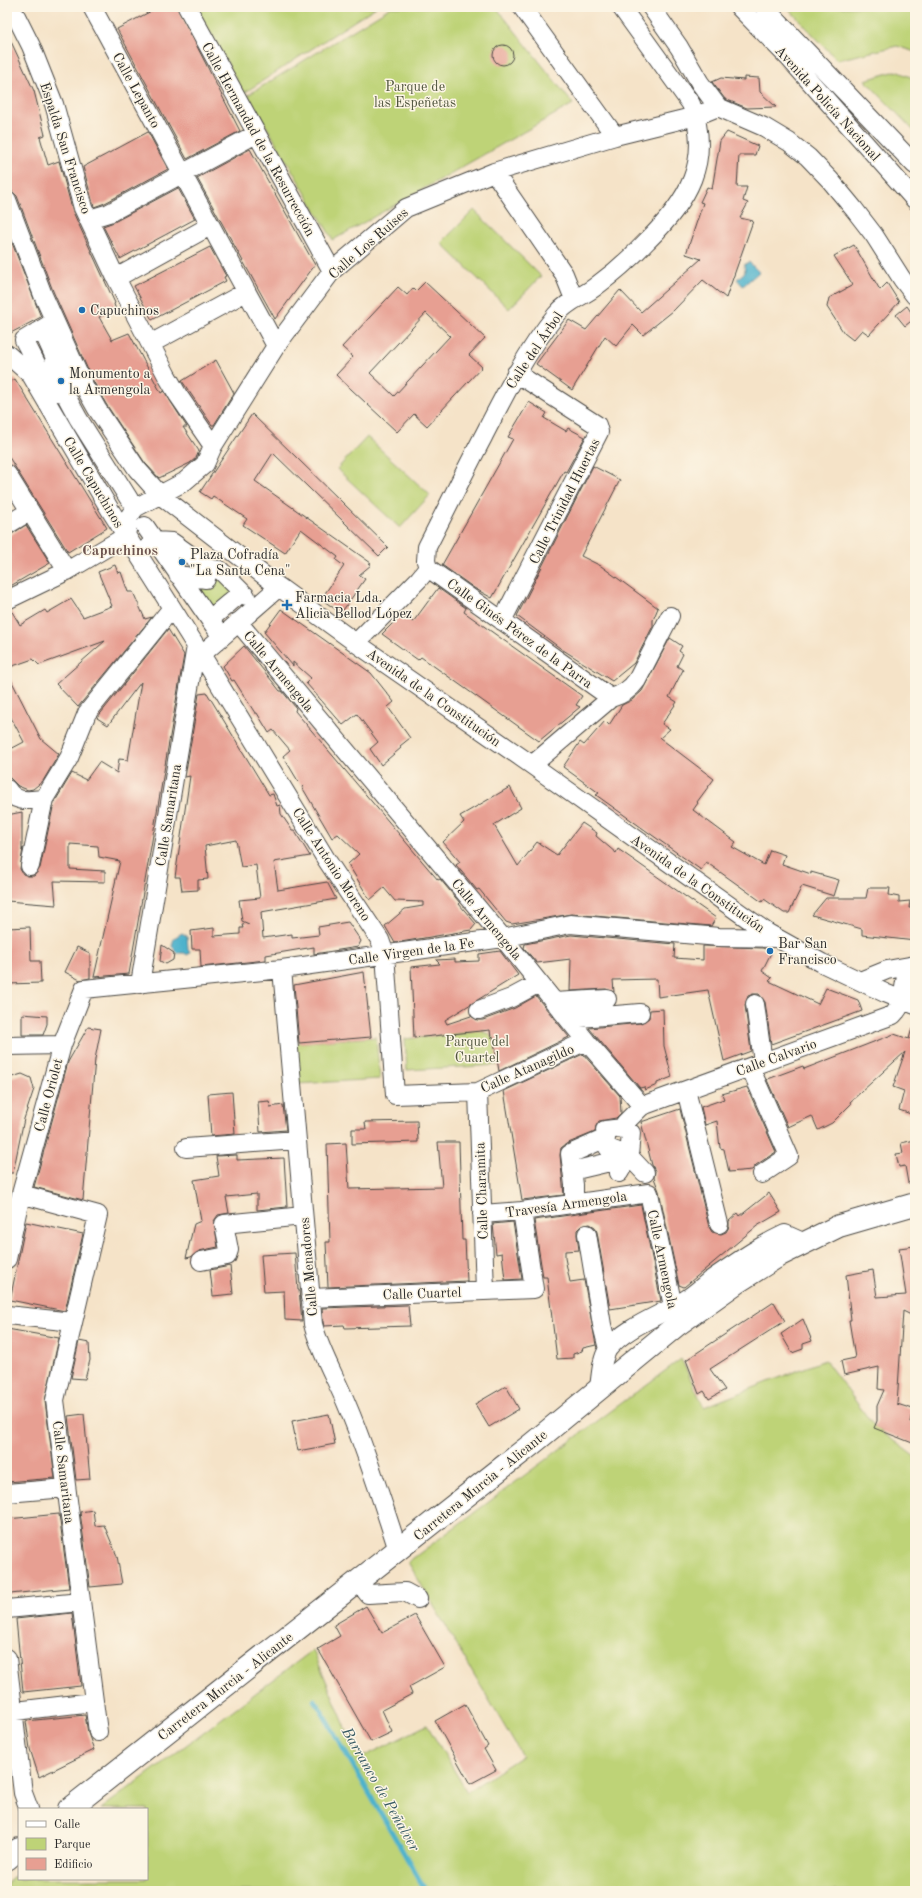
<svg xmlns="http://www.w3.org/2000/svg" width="922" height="1898" font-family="'Old Standard TT',serif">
	<rect width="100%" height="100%" fill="#fcf5e5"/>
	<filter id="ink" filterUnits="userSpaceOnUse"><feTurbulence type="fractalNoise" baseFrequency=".025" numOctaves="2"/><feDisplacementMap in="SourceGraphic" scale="8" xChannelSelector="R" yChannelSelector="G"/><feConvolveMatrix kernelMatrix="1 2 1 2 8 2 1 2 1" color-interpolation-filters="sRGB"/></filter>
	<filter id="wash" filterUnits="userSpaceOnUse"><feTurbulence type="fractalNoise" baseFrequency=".012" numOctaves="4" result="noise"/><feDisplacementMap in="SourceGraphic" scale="16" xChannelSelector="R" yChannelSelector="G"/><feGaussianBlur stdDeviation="0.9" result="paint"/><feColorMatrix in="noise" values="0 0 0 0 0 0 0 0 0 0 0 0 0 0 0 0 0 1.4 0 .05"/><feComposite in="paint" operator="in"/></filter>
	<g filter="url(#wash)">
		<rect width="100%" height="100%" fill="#f5e3c8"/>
		<path fill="#bed377" stroke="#747f51" d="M196 7H376L244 93Z
			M391 7H496L573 104 333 240 248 95Z
			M787 7H915V52L897 46 837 60Z
			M896 71 915 79V132L865 80Z
			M474 210 541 276 509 309 441 243Z
			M367 437 430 495 400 528 337 469Z
			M220 570 234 593 209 610 193 587Z
			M480 1031 490 1034 491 1037 494 1036 499 1065 407 1070 405 1039Z
			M376 1037 380 1079 296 1084 293 1043Z
			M681 1359 704 1407 825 1360 874 1426 915 1457V1891H7V1883L19 1873V1879H147V1809H101L313 1650 359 1759 427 1725 467 1792 522 1756 408 1562Z"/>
		<path fill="#4db2cc" stroke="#3c6e7c" d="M749 262 759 272 743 286 737 279 745 272 744 265Z
			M182 933 187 936 188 949 190 951 188 955 184 953H177L172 946 174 938Z"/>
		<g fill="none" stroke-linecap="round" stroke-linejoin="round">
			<path stroke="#4db2cc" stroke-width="5" d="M315 1700 426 1891"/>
		</g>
		<g id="blocks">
			<path fill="#e79f92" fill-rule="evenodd" d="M159 7H177L240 131 187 159 117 29Z
				M7 33 34 91 45 135 40 137 48 165 59 161 73 212 115 303 114 304 116 310 99 317 112 340 129 333 161 393 164 391 187 427H183L199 451 196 458 190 463 159 478 145 463 106 404 92 379 53 291 17 196 13 192 7 190Z
				M493 55a10 10 0 1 1 20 0a10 10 0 1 1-20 0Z
				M744 77 759 78 760 92 776 107 747 108 725 99 712 82 721 78 744 80Z
				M148 132 168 169 105 203 94 207 83 167Z
				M727 132 758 146 755 155H739L737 187H747L743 201 748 203 740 218 753 221 726 298 703 280 673 311 643 335 633 325 616 346 605 336 572 390 536 364 569 320 586 330 620 290 641 312 701 259 686 254 703 203 700 202 707 187 712 189 720 141Z
				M250 149 315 265 275 319 197 178Z
				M178 188 195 219 120 259 103 226 114 222Z
				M7 230 41 317 7 335Z
				M854 245 880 290 887 283 899 302 869 335 862 330 853 340 844 333 827 307 829 298 853 285 834 256Z
				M210 247 226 276 224 277 226 281 152 320 134 286Z
				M425 282 485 338 469 355 482 367 427 426 414 414 397 432 336 375 353 357 342 347 398 287 407 295 413 288 416 291ZM426 313 450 336 394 396 370 373Z
				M907 306 915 318 905 326 896 315Z
				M216 360 234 393 214 425H212L182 381Z
				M15 379 107 528 68 552 7 454V384Z
				M529 402 547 413 544 418 566 431 568 428 585 437 566 472 564 471 492 598 474 588 442 565 513 439 508 437Z
				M252 414 388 547 379 556 273 453 255 481 371 563 369 564 371 565 359 575 365 579 341 613 321 599 344 566 336 560 338 557 301 529 285 553 243 525 247 519 213 496 211 499 200 492Z
				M593 466 620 480 581 556 601 566 658 608 653 620V626L634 663 612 681 560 648 517 616Z
				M26 525 50 563 7 588V537Z
				M115 565 118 573 121 572 128 592H133L145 619 152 617 78 707 56 684 105 641 39 665 33 659 7 668V610H11L20 625 45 610 47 613 71 599 83 617 112 606 98 572Z
				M438 588 466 608 464 612 582 696 576 705 580 707 539 741 421 657 418 660 382 634 402 614 413 622Z
				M281 609 371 673 394 702 388 707 410 738 400 746 401 748 381 765 370 749 378 742 357 714 343 725 306 683 311 678 293 662V666L264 632Z
				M168 629 184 655 129 974 94 977 120 861 99 857 98 846 70 844V869L105 871V882L54 881 56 905 7 901V815L22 812V851L23 848 20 869 23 874 28 876H34L40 868 54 803 72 773 86 780 99 762 117 773 119 759 128 760 141 682 108 725 97 718Z
				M670 638 682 646 679 651 683 654 677 666 683 670 669 697 677 702 662 724 670 729 660 738 714 779 697 802 698 803 693 810 736 842 732 847 764 865 770 850 785 855 782 864 811 874V872L839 880 834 896 802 886 789 913H784L764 899 762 902 706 862 701 870 596 795 599 793 563 767 580 742 584 745 605 721 609 725 622 705 632 700 642 691Z
				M244 646 280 691H282L296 708 295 711 438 880 440 879 460 903 459 904 476 924 471 930 395 943 385 926 405 909 423 906V902L395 901 384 888 370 900 348 864 359 854 338 834 332 838 302 787H304L298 781 283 756 290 750 273 730 269 733 257 713H255L234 680 232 681 223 666Z
				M7 672 41 739 59 754 43 781 33 789 28 790 18 786 7 775V751L24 742 7 710Z
				M207 693 269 795 273 794 277 806 280 805 281 814 292 830H294L310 856 274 862 278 890 327 882 336 899 261 912 263 938 292 934V938L319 935 318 927 348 922 361 941 358 947 314 954V947L266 955V960L201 967 200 949H192L191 931 214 928V936L240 934V928H243L242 925 249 924 242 921 239 900 260 898 256 865 241 867 236 840 205 846 208 879 198 880V890L182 891 180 877H175L190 776 185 777 199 694Z
				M510 787 521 808 494 825 518 866 537 842 557 855 582 823 597 833 596 836 616 853 618 849 716 918 711 926 571 914 512 924 506 922 479 889 477 890 456 865 460 862 443 842 464 822 460 816Z
				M868 888H890L889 895 899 897V902L910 901 909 908H913V919H915V941L862 935V929L812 915 826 898H866Z
				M30 927 31 961H40L41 983 7 984V928Z
				M571 935 675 944 674 958 703 960V946L763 948 771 953 762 971 772 978 769 981 818 1004 826 988 858 1000 862 1011 771 1044 765 1002 759 994H753L748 996 745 1005 751 1051 724 1061 708 990 658 997 657 979 613 980 614 992 606 989 570 991 571 959 537 963 524 948 525 944Z
				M162 945 174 953 173 960 166 964 160 961Z
				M77 947 90 953V978L80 980 65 972Z
				M500 951 518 975 445 1020 447 1024 471 1016 477 1020H483L515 1008 536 996 569 1037 499 1071 493 1036 491 1038 490 1030 414 1038 411 967 440 964 436 960 455 959V962L479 961V954Z
				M364 972 371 1037 299 1043 294 985Z
				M663 1009 664 1046 672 1077 657 1083V1085L645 1090 644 1087 640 1088 589 1028 641 1023 649 1018 650 1010Z
				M22 1014 47 1016V1024L43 1035H22Z
				M88 1027 101 1029 95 1059 83 1200 34 1187 68 1062Z
				M912 1028H915V1097L911 1114 899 1110 904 1091 893 1087 905 1052 850 1102 851 1104 832 1123 818 1130 812 1116 788 1127 767 1080 768 1079 803 1066 804 1069 894 1034 909 1039Z
				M583 1054 620 1096 621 1113 616 1118 599 1121 596 1126 595 1132 566 1144 561 1148 560 1155 564 1195 522 1200 504 1091Z
				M22 1074 31 1078 34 1089 24 1119 13 1173H7V1084L12 1077Z
				M747 1087 776 1152 756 1165 752 1170 729 1172 724 1149 720 1148 717 1121 705 1125 701 1107 724 1099 722 1094Z
				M232 1092 235 1134 211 1136 208 1094Z
				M269 1101 270 1107 283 1105 286 1130 260 1132 258 1102Z
				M680 1109 709 1227 712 1232 721 1234 726 1232 729 1227V1221L738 1213 740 1216 769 1193 781 1212 757 1226 684 1287 679 1285 659 1191 654 1178 655 1171 652 1165 641 1122Z
				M417 1121 418 1142 352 1144V1129H366L365 1122Z
				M915 1140V1182L908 1183 905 1166 899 1167 896 1154 903 1153 901 1143Z
				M438 1142H459L462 1240H465L467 1281 328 1287 326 1242H330L327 1144 346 1143 349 1189 442 1187Z
				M237 1155V1160L284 1158 287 1207 257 1210V1194L226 1197 229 1213 218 1215 214 1221 218 1247 199 1251 191 1257 186 1258 194 1224 201 1221 194 1180 219 1176 216 1156Z
				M641 1205 661 1301 610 1309 597 1232 595 1227 590 1224 581 1226 577 1230V1235L579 1250 565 1251V1258L570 1282 584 1280 596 1345 583 1348 582 1351 573 1354V1358L557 1359 547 1277H543L534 1220Z
				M26 1222 83 1234 65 1311 10 1300Z
				M513 1222 522 1279 505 1280 502 1253 496 1254 493 1224Z
				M915 1246V1317L903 1311 897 1404 913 1409 910 1422 915 1424V1444L874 1428 877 1421V1406L884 1390 878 1389 879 1367 844 1375 841 1361 855 1358 849 1320H851L846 1275 873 1270 877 1297 906 1295 899 1248Z
				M295 1253 298 1290H299L302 1321 285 1320 284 1291 264 1292 261 1255Z
				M230 1266 233 1294 213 1296 210 1270Z
				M774 1302 785 1321 710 1369 725 1390 709 1399 704 1391 699 1394 686 1360Z
				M408 1305 410 1326 345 1328 344 1325 324 1326 323 1322 322 1308Z
				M803 1319 812 1341 803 1344V1349L792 1353 781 1334Z
				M7 1329 59 1338 45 1401 55 1478 7 1482Z
				M79 1341 89 1343 90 1360 85 1379 71 1378Z
				M506 1386 519 1409 489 1427 475 1404Z
				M84 1414 90 1479 76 1480 68 1416Z
				M329 1414 335 1444 298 1451 292 1421Z
				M93 1510 95 1526 104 1525 117 1556 122 1584 90 1587 80 1512Z
				M59 1514 69 1588 10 1594 7 1569V1519Z
				M366 1606 382 1633 415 1615 445 1667 409 1687 412 1694 382 1710 392 1732 371 1742 318 1649 340 1636 334 1625Z
				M72 1613 81 1686 23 1692 16 1619Z
				M465 1704 488 1746 484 1749 496 1770 470 1784 435 1721Z
				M85 1715 88 1733 94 1750 39 1777 30 1749 26 1721Z"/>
		</g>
	</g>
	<g filter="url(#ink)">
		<use href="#blocks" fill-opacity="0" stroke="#494743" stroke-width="1"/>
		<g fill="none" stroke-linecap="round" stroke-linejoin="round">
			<g stroke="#494743" stroke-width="20">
				<path id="minor" d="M92 7 276 346
					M187 7 332 271
					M522 7 615 136
					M651 7 679 47 700 83 718 107 764 127 789 142 808 157 830 180 854 209 874 235 902 279 915 296
					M739 7 790 59 915 200
					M764 7 915 165
					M16 16 31 46 54 104 83 208 116 278 167 376 178 395 213 446
					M494 172 564 274 574 299
					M7 200 43 295 83 384 97 409 137 469 160 495 279 587 356 643 532 765 768 933 822 963 885 993 915 1005
					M89 219 109 213 256 134
					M116 278 210 226
					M47 326 42 329 64 378 65 394 78 418 129 499
					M152 343 246 292
					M7 354 31 375 112 513 196 646 326 859 380 940 385 954 395 1095 478 1092 586 1041
					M38 371 44 369 55 391 65 394
					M40 371 24 340 42 329
					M7 474 67 571
					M7 525 30 511
					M145 526 217 630
					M148 547 155 541 172 542 210 569 220 570 246 596
					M428 568 426 561 427 547C446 510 464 473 483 437 505 394 526 352 556 315 567 301 582 297 595 287 614 273 631 258 647 241 687 202 713 161 691 104L621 7
					M428 568 611 698
					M178 575 206 579
					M7 600 67 571 126 536 129 517 135 508 184 482 205 464 213 446 276 346 332 271 406 208 494 172 615 136 696 116 718 107
					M210 619 242 592
					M502 621 599 432 597 425 516 373
					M238 622 503 938 586 1041 642 1106
					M356 643 419 579 428 568
					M201 655 279 587
					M532 765 611 698C622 695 630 690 637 680L670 616
					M7 789C16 804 29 800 44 799
					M30 866 44 799 69 758 87 713 172 608
					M282 969 313 1324C320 1352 336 1378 347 1405 367 1452 382 1501 398 1550
					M860 981 887 970 915 965
					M140 984 196 646
					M554 1002 607 999
					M755 1004 763 1062
					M479 1010 511 998 539 983
					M568 1019 640 1013
					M7 1046 62 1045
					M750 1067 789 1156 762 1174
					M686 1090 719 1224
					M478 1092 485 1291
					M186 1148 297 1140
					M608 1148 629 1156 645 1173
					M572 1171 610 1162
					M619 1173 629 1156 631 1133
					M21 1194 98 1215 55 1400 98 1732
					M574 1204V1185L570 1154 606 1138 605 1130 623 1128 625 1123 642 1106 893 1015C910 998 898 982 913 966
					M482 1214 522 1211 649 1193 677 1325
					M587 1234 602 1325 608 1349
					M7 1259 21 1194 62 1045 84 989 282 969 503 938 570 924 719 937 777 938
					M201 1261 227 1256 229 1250 224 1224 303 1216
					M310 1298 534 1289 522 1211
					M7 1315 73 1322
					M599 1387C601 1375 601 1360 608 1349 626 1326 665 1314 688 1298 695 1293 702 1287 709 1281 734 1264 757 1247 785 1234L805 1243
					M7 1493 66 1488
					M358 1581 368 1594 405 1592 418 1599
					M7 1609 81 1602
					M7 1658 23 1793 29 1809
					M7 1712 93 1702"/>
			</g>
			<g stroke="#494743" stroke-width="24">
				<path id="highway" d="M69 1809 532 1444 677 1325 736 1283 780 1255 839 1226 915 1204
					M7 1859 19 1849"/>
			</g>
			<use href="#minor" stroke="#fff" stroke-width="18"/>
			<use href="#highway" stroke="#fff" stroke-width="22"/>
		</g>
	</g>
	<g fill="#1f6fb2" stroke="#fcf5e5" stroke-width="1.5">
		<circle cx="82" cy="310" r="4"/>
		<circle cx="61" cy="381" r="4"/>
		<circle cx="182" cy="562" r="4"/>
		<path d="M285 599h4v4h4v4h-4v4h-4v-4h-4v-4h4z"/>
		<circle cx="770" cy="951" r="4"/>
	</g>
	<g text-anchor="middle" stroke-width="3" stroke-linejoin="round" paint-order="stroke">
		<g font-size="14" fill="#50553e" stroke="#fcf5e5">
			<text x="415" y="91">Parque de<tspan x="415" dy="16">las Espeñetas</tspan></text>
			<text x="477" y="1046">Parque del<tspan x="477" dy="16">Cuartel</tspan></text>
		</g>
		<g font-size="14" fill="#2b2b2b" stroke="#fcf5e5">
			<text transform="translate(137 90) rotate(61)" y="5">Calle Lepanto</text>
			<text transform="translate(828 103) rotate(48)" y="5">Avenida Policía Nacional</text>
			<text transform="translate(259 139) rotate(61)" y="5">Calle Hermandad de la Resurrección</text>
			<text transform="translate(66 148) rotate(72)" y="5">Espalda San Francisco</text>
			<text transform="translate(368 243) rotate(-41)" y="5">Calle Los Ruises</text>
			<text transform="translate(534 350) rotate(-56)" y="5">Calle del Árbol</text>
			<text transform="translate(94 482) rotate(59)" y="5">Calle Capuchinos</text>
			<text transform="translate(564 501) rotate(-63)" y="5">Calle Trinidad Huertas</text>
			<text transform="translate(520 633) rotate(36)" y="5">Calle Ginés Pérez de la Parra</text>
			<text transform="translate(279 671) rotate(50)" y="5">Calle Armengola</text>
			<text transform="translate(434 697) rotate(35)" y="5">Avenida de la Constitución</text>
			<text transform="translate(168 815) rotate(-81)" y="5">Calle Samaritana</text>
			<text transform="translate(332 864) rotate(57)" y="5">Calle Antonio Moreno</text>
			<text transform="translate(698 883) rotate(35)" y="5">Avenida de la Constitución</text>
			<text transform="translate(487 919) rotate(50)" y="5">Calle Armengola</text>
			<text transform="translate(411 951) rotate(-8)" y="5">Calle Virgen de la Fe</text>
			<text transform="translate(776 1057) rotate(-20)" y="5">Calle Calvario</text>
			<text transform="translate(527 1068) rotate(-24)" y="5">Calle Atanagildo</text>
			<text transform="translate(48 1095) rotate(-75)" y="5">Calle Oriolet</text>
			<text transform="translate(481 1191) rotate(-92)" y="5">Calle Charamita</text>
			<text transform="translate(566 1204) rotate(-8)" y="5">Travesía Armengola</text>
			<text transform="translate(663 1259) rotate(78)" y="5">Calle Armengola</text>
			<text transform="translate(308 1267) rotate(-95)" y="5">Calle Menadores</text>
			<text transform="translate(422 1293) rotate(-2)" y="5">Calle Cuartel</text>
			<text transform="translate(64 1472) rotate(83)" y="5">Calle Samaritana</text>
			<text transform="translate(480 1485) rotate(-39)" y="5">Carretera Murcia - Alicante</text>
			<text transform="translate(225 1686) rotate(-38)" y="5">Carretera Murcia - Alicante</text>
		</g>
		<g font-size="14" fill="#2b2b2b" stroke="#fcf5e5" text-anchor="start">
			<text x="90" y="315">Capuchinos</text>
			<text x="69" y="378">Monumento a<tspan x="69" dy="16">la Armengola</tspan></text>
			<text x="190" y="559">Plaza Cofradía<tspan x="190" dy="16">"La Santa Cena"</tspan></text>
			<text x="295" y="602">Farmacia Lda.<tspan x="295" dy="16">Alicia Bellod López</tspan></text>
			<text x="778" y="948">Bar San<tspan x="778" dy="16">Francisco</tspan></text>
		</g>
		<g font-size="15" font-weight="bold" fill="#6d544f" stroke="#fcf5e5">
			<text x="120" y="555">Capuchinos</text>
		</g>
		<g font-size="15" font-style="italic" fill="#375a63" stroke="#fcf5e5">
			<text transform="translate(381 1789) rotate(60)" y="5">Barranco de Peñalver</text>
		</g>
	</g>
	<rect width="922" height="1898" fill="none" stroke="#fcf5e5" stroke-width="24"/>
	<rect x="18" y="1808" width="130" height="72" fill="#fcf5e5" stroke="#a8a49b"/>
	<rect x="26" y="1821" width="20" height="6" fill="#ffffff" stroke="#a8a49b"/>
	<text x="54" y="1828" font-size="12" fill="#2b2b2b">Calle</text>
	<rect x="26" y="1838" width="20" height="12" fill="#bed377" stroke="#a8a49b"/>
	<text x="54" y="1848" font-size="12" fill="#2b2b2b">Parque</text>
	<rect x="26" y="1858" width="20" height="12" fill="#e79f92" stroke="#a8a49b"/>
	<text x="54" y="1868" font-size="12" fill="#2b2b2b">Edificio</text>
</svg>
